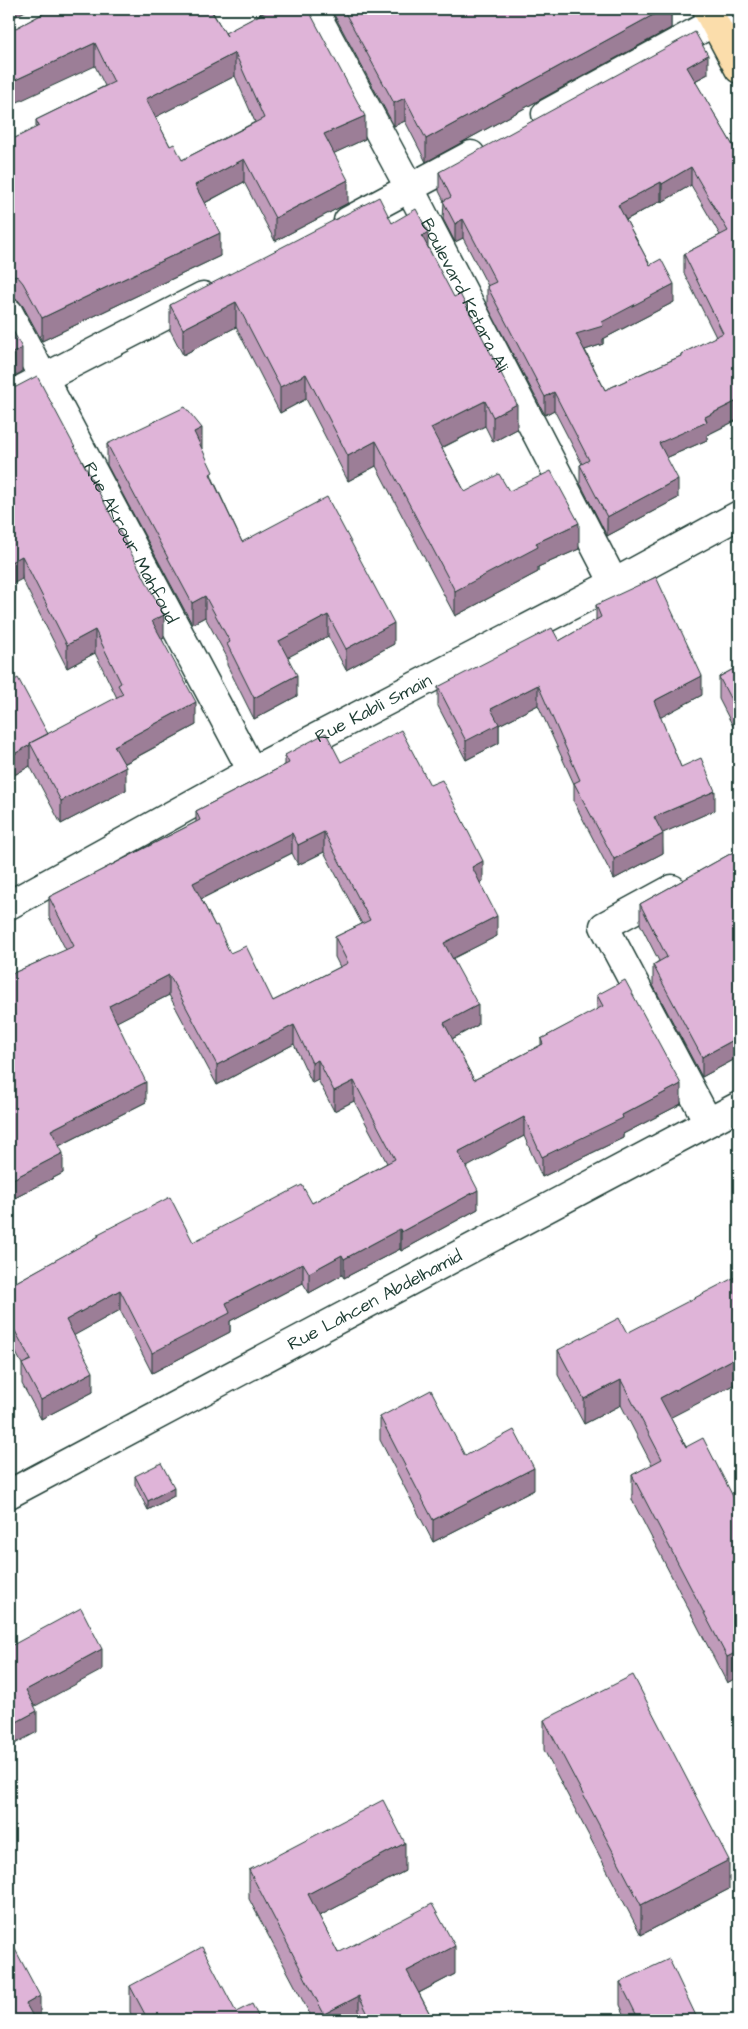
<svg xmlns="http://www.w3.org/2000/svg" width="748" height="2029" font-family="'Architects Daughter',sans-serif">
	<rect width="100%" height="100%" fill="#fff"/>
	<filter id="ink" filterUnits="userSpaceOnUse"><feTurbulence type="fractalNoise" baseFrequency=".02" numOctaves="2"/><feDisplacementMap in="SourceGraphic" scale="10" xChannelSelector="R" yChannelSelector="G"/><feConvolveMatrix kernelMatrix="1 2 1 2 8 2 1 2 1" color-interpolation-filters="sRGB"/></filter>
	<g filter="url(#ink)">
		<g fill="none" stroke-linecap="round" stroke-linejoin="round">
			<g stroke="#1f3d34" stroke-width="31">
				<g id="minor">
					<path id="s1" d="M313 9 410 189 614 583"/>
					<path d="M546 114 738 9"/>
					<path d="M348 221 471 155"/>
					<path id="s2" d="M9 313 252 771"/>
					<path d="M9 396 203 296"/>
					<path d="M672 889 604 926 708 1122"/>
					<path id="s3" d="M9 905 252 771 614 583 739 515"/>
					<path id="s4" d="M9 1494 739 1106"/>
				</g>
			</g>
			<g stroke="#1f3d34" stroke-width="31">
				<path id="primary" d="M707 9 739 69"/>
			</g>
			<use href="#minor" stroke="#fff" stroke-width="28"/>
			<use href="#primary" stroke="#fbddab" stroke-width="28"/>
		</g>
		<path fill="#c09bba" stroke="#1f3d34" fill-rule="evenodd" d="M52 9H212H211L225 34 261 14 258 9H308L365 139 334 153 348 203 275 241 244 182 205 203 220 256 42 341 23 306 18 300 9 298V141L36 128V120L105 86 95 66 16 28ZM235 76 255 122 182 160 170 146 155 117Z
			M331 9H671V28L426 162 405 121 394 126Z
			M708 74 695 81 739 156V419L707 435V440L666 458 678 498 607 536 580 483V465L582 464 554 410 545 415 487 305V286H488L463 238 455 242 443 219 444 201 439 191V172ZM691 185 720 235 684 254V273L716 337 681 354V356L605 390 585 350 603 344V339L674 302 650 265 626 220 661 201 662 202Z
			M392 223 428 247 517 429 493 442 485 426 442 448 465 492 509 491 579 549 538 567V572L455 616 376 466 348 481 306 399 280 413 236 327 183 355 170 330V305Z
			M9 388 164 638 162 639 196 725 124 764 126 790 61 824 30 766 9 778V683L48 734 117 698 95 653 67 668 22 579Z
			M107 444 202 449 213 479 242 542 394 644 346 670 328 636 288 657 297 696 254 719 227 665V657L205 617 192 624 107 465Z
			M596 605 702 695 660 717 681 767 715 810 662 833 663 853 614 879 574 802V784L538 705 499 725V743L466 760 438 706V687L559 641 596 620Z
			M739 666V738L719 699V677Z
			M285 755 341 762 430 785 483 881 480 883 497 936 453 958 478 1025 452 1039 474 1080 541 1045V1039L597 1010V995L681 1104 623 1134V1138L542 1177 524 1136 466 1167 478 1209 401 1251 400 1249 344 1278 342 1275 309 1293 303 1283 230 1321V1332L152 1373 120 1310 74 1335 93 1392 41 1419 22 1384V1364L9 1340V1286L98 1237V1234L193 1242 312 1203 387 1163 354 1101 334 1111 318 1080 312 1083 294 1044 217 1085 169 995 116 1022 146 1102 59 1146 63 1173 9 1201V975L66 950 49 917V897L196 822V811L285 765ZM324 852 362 924 335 937V957L340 967 273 1001 230 953 215 926 201 899 292 853 298 865Z
			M739 849V1057L702 1077 653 985V965L659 961 640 924V904Z
			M627 1333 739 1382 670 1417 686 1447 739 1508V1676L727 1683 632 1500V1475L652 1465 621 1405 584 1424 558 1375V1350Z
			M380 1417 465 1456 534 1490 433 1542 380 1440Z
			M135 1476 174 1496 148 1510 135 1485Z
			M544 1720 729 1889 641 1935 544 1750Z
			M249 1870 405 1871 319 1916 338 1953 455 1974 419 1993 433 2020H313L249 1899Z
			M620 1982 698 2020H627L620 2005Z
			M130 1986 236 2012 260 2020H134L130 2012Z"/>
		<path fill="#9c7e97" stroke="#1f3d34" d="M9 9H29L9 20Z
			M664 9H671V28L426 162V139Z
			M95 43V66L9 106V83Z
			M235 53V76L146 122V99Z
			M708 55V74L687 85V67Z
			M405 98V121L394 126V103Z
			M365 116V139L324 158V134Z
			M244 159V182L195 208V185Z
			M691 167V185L662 202V184Z
			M348 180V203L275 241V218Z
			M661 182V201L618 224V205Z
			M463 219V238L455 242V224Z
			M428 232V258L422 236Z
			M220 233V256L42 341V318Z
			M674 284V302L603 339V344L576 353V334Z
			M236 302V327L183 355V329Z
			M22 348V372L9 379V355Z
			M306 374V399L280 413V387Z
			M554 392V410L545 415V397Z
			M739 400V419L707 435V440L659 461V443L705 417Z
			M485 401V426L431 453V428Z
			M517 404V429L493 442V417Z
			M202 428V449L194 453V432Z
			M376 441V466L348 481V456Z
			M678 479V498L607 536V517Z
			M579 523V549L538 567V572L455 616V591L536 543Z
			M22 556V579L9 586V563Z
			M205 596V617L192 624V603Z
			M164 615V638L152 644V621Z
			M328 615V636L279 662V641Z
			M394 623V644L346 670V649Z
			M95 630V653L67 668V645Z
			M297 675V696L254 719V698Z
			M702 676V695L654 721V701Z
			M538 685V705L499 725V743L466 760V741L491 709Z
			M196 702V725L114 769V746Z
			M30 745V766L9 778V757Z
			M126 767V790L61 824V801Z
			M715 791V810L654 837V817Z
			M324 832V852L298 865V845Z
			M292 833V853L193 903V883Z
			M663 834V853L614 879V859Z
			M483 861V881L472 887V867Z
			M497 916V936L444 963V943Z
			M169 975V995L109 1026V1006Z
			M478 1005V1025L444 1043V1023Z
			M294 1025V1044L217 1085V1065Z
			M739 1037V1057L702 1077V1057Z
			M318 1060V1080L312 1083V1063Z
			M354 1081V1101L334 1111V1091Z
			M146 1082V1102L51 1150V1130Z
			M681 1084V1104L623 1134V1138L542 1177V1157Z
			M524 1117V1136L458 1172V1152Z
			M63 1153V1173L9 1201V1181Z
			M478 1190V1209L401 1251V1232Z
			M400 1229V1249L344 1278V1259Z
			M342 1255V1275L309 1293V1273Z
			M303 1263V1283L230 1321V1332L152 1373V1353L226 1303Z
			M120 1290V1310L66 1340V1320Z
			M739 1356V1382L660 1423V1398Z
			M93 1372V1392L41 1419V1400Z
			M621 1380V1405L584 1424V1399Z
			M534 1468V1490L433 1542V1520Z
			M174 1487V1496L148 1510V1501Z
			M102 1649V1670L26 1711V1690Z
			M739 1651V1676L727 1683V1657Z
			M37 1711V1732L9 1747V1726Z
			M405 1843V1871L308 1922V1894Z
			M729 1860V1889L641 1935V1905Z
			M455 1946V1974L407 1999V1971Z
			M40 1996V2020H26V2004Z
			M359 1996V2020H324V2014Z"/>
		<path fill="#dfb4d8" stroke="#1f3d34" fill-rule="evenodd" d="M52 9H210L227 36 225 33 271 9H308L365 116 324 134 348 180 275 218 244 159 195 185 220 233 42 318 23 283 18 277 9 274V141L39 126 36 120 114 82 95 43 9 83V29L16 28ZM235 53 264 118 182 160 174 144 170 146 146 99Z
			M343 9H664L426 139 405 98 394 103Z
			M695 32 708 55 687 67 739 156V400L705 417 707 422 659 443 678 479 607 517 580 465 589 460 554 392 545 397 487 286 496 282 463 219 455 224 443 201 451 197 439 172ZM691 167 728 231 684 254 723 333 681 354V356L605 390 576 334 603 326 602 322 674 284 661 259 650 265 618 205 661 182 662 184Z
			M379 197 392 223 416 209 428 232 422 236 454 297 460 294 517 404 493 417 485 401 431 428 465 492 499 474 509 491 551 471 579 523 536 543 538 547 455 591 376 441 348 456 306 374 280 387 236 302 183 329 170 305Z
			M9 323 22 348 9 355Z
			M37 376 164 615 152 621 196 702 114 746 126 767 61 801 30 743 123 694 118 685 121 683 95 630 67 645 22 556 9 563V388L16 387Z
			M185 407 202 428 194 432 213 472 210 474 242 542 327 497 394 623 346 649 328 615 279 641 297 675 254 698 227 644 230 642 205 596 192 603 107 444Z
			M656 577 702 676 654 701 681 767 701 758 715 791 654 817 663 834 614 859 574 783 580 780 538 685 491 709 499 724 466 741 438 687 552 628 559 641 601 617 596 605Z
			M739 666V715L719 677Z
			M18 678 48 734 30 743V745L9 757V683Z
			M401 730 430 785 442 780 483 861 472 867 497 916 444 943 478 1005 444 1023 474 1080 543 1044 541 1039 603 1006 597 995 625 980 681 1084 622 1115 623 1118 542 1157 524 1117 458 1152 478 1190 401 1232 400 1229 344 1259 342 1255 309 1273 303 1263 226 1303 230 1313 152 1353 120 1290 66 1320 93 1372 41 1400 22 1364 31 1360 9 1320V1286L99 1236 98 1234 170 1197 193 1242 302 1185 312 1203 395 1159 354 1081 334 1091 318 1060 312 1063 294 1025 217 1065 169 975 109 1006 146 1082 51 1130 63 1153 9 1181V975L74 946 49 897 200 820 196 811 289 763 285 755 326 733 341 762ZM324 832 370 920 335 937 348 963 273 1001 246 946 230 953 217 925 215 926 193 883 292 833 298 845Z
			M739 849V1037L702 1057 653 965 667 957 640 904Z
			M739 1275V1356L660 1398 686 1447 703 1438 739 1508V1651L727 1657 632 1475 662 1459 621 1380 584 1399 558 1350 619 1318 627 1333Z
			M431 1390 465 1456 514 1430 534 1468 433 1520 380 1417Z
			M161 1463 174 1487 148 1501 135 1476Z
			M81 1608 102 1649 26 1690 37 1711 9 1726V1647Z
			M633 1675 729 1860 641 1905 544 1720Z
			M383 1800 405 1843 308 1894 338 1953 432 1904 455 1946 407 1971 433 2020H371L359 1996 324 2014 249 1870Z
			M9 1938 40 1996 26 2004 35 2020H9Z
			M202 1947 236 2012 252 2004 260 2020H148L130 1986Z
			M669 1959 698 2020H639L620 1982Z"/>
	</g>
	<g text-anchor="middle" stroke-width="4.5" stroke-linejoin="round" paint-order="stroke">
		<g font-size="18" fill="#1f3d34" stroke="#fff">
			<text dy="6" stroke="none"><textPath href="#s1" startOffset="324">Boulevard Ketara Ali</textPath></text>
			<text dy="6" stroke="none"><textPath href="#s2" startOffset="260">Rue Akrour Mahfoud</textPath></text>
			<text dy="6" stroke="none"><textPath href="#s3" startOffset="414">Rue Kabli Smain</textPath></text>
			<text dy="6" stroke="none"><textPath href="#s4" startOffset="414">Rue Lahcen Abdelhamid</textPath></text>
		</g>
	</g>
	<rect width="748" height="2029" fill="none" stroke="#fff" stroke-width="30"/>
	<rect x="15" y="15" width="718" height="1999" fill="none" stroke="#1f3d34" stroke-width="2" filter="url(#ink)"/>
</svg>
